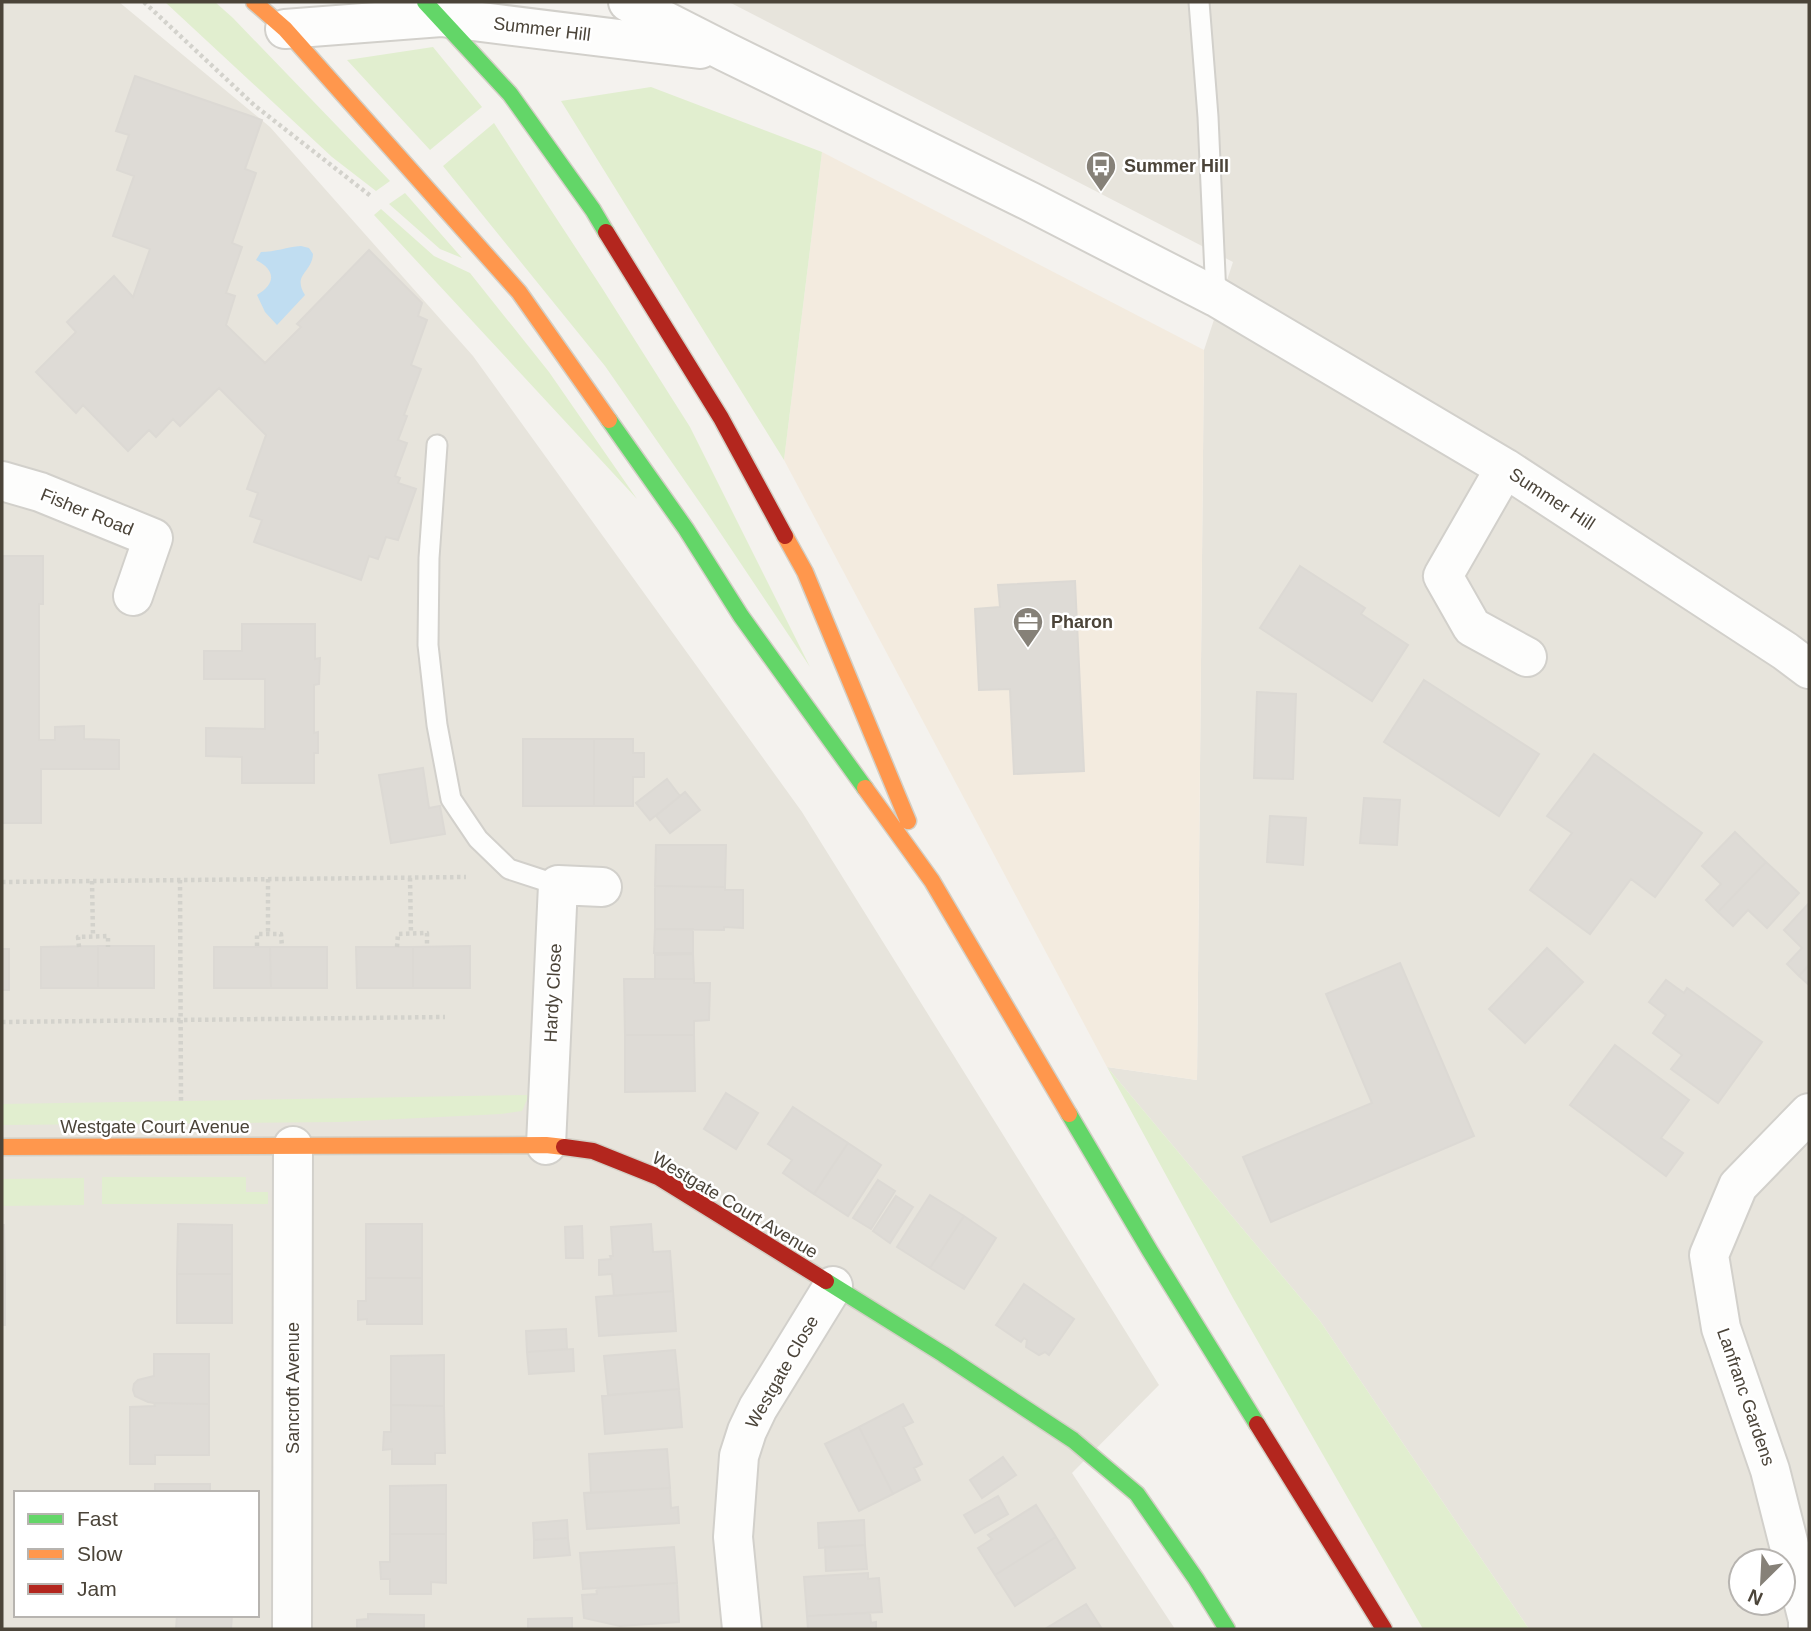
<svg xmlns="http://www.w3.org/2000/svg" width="1811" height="1631" font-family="Arial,sans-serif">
	<rect width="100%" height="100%" fill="#f4f2ee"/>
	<path fill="#e7e4dc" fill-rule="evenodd" d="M2 2H119L270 127 473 356 802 812 1159 1385 1072 1473 1175 1629H2ZM16 1493H257V1615H16Z
		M729 2H1809V1629H1529L1320 1321 1107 1067 1197 1080 1204 350 1233 262ZM1741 1561H1783V1603H1741Z"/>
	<path fill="#f3ebdf" d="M822 152 1204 350 1197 1080 1107 1067 784 460Z"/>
	<path fill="#e1eecf" d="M165 2H215L233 18 390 181 376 191 332 157Z
		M433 47 482 107 430 150 347 60Z
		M651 87 822 152 784 460 561 101Z
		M494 123 602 288 690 427 810 667 705 510 605 366 443 166Z
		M405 193 462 258 440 249 389 204Z
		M381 209 434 256 470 273 549 372 637 499 374 215Z
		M1107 1067 1320 1321 1529 1629H1423L1233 1298Z
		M529 1095 522 1111 501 1114 339 1122 2 1125V1104Z
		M102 1177H246V1192H268V1204H102Z
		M84 1178V1205L2 1206V1179Z"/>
	<path fill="#c0ddf1" d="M301 246 309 248 313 254C312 273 292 274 305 295L277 325 265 312 257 295C276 284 276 270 256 260L261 252C275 252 287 247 301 246Z"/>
	<path fill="#dedbd6" stroke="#dcd9d4" stroke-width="2" d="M135 76 262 120 245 169 256 173 232 243 242 247 226 293 235 296 226 325 265 363 301 327 297 324 369 250 422 303 418 316 427 320 411 365 421 369 404 415 407 416 398 440 407 443 395 476 400 478 398 483 416 489 398 540 386 537 378 559 369 556 361 580 254 542 262 520 250 516 258 493 247 489 266 435 219 388 180 426 173 419 156 437 149 430 128 451 83 405 76 413 36 372 76 332 67 322 114 276 133 297 150 249 113 236 134 176 117 170 129 135 116 131Z
		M2 556H43V604H39V740H55V727L84 726V739L119 740V769H41V823H2Z
		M1300 566 1365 608 1361 614 1408 645 1372 701 1260 628Z
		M1075 581 1084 771 1014 774 1010 689 979 690 975 609 1000 607 998 585Z
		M242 624H315V659L320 658 319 684 314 685V733L318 732V753H314V783H242V757L206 756V728L265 729V679H204V651H242Z
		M1424 680 1539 754 1499 816 1384 742Z
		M1257 692 1296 694 1293 779 1254 778Z
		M523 739H594V806H523Z
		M594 739H633V753H644V777H633V806H594Z
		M1594 754 1702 833 1655 897 1631 879 1590 934 1530 890 1572 833 1547 816Z
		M423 768 429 808 440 806 445 834 391 843 379 775Z
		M667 779 680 796 650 820 636 803Z
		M685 792 700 810 670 833 656 816Z
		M1364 798 1400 800 1397 845 1360 843Z
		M1270 816 1306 818 1303 865 1267 862Z
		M1735 832 1766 862 1718 912 1706 900 1721 884 1702 866Z
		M656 845H726L725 887 655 886Z
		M1766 862 1799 893 1767 928 1748 910 1733 926 1718 912Z
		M655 886 725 887V890H743V928L724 927V930L655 929Z
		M1809 903V965L1799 976 1787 964 1802 948 1784 930Z
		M655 929H693V953H654Z
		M98 946V988H41V947Z
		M98 946H154V988H98Z
		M470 946V988H413V947Z
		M214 947H270L271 988H214Z
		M270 947H327V988H271Z
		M356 947H413V988H357Z
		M1547 948 1583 982 1525 1043 1489 1009Z
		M2 949H9V990H2Z
		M693 954 694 979H655V955Z
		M1400 963 1474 1136 1271 1222 1243 1157 1372 1103 1326 994Z
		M1809 965V985L1799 976Z
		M624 979H694V983H710L709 1020 694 1021V1035H625Z
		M1666 980 1684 993 1687 988 1762 1042 1718 1103 1671 1069 1682 1055 1653 1033 1666 1015 1649 1002Z
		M625 1035H694L695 1091 625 1092Z
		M1615 1045 1689 1100 1661 1138 1683 1153 1666 1176 1570 1105Z
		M726 1093 758 1113 736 1149 704 1129Z
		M793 1107 848 1143 814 1194 783 1173 792 1160 768 1144Z
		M848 1143 881 1165 848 1216 814 1194Z
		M878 1180 895 1191 871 1229 853 1218Z
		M930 1195 964 1216 930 1268 897 1247Z
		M896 1196 913 1207 890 1243 873 1231Z
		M964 1216 996 1238 964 1289 930 1268Z
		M178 1224 232 1225V1274H177Z
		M366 1224H422V1278H366Z
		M651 1224 653 1252 670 1251 673 1291 614 1296 612 1274 599 1275V1260L611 1259 610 1256H613L611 1227Z
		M2 1225H4L5 1275H2Z
		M582 1226 583 1258H566L565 1227Z
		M177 1274H232V1323H177Z
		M2 1275H5V1325H2Z
		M366 1278H422V1324H367V1319L358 1320V1301H366Z
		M1024 1284 1074 1319 1049 1355 1045 1352 1039 1355 1026 1347 1027 1340 1024 1338 1021 1342 996 1325Z
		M673 1291 676 1331 599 1336 596 1297Z
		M566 1329 567 1349 527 1352 526 1331Z
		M573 1349 574 1371 529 1374 527 1352Z
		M675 1350 679 1389 608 1395 604 1356Z
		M154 1354H209V1404L154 1403 148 1402 135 1396 133 1390 134 1384 138 1380 154 1376Z
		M444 1355V1406L391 1405V1356Z
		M679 1389 682 1427 605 1434 602 1396Z
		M154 1403 209 1404V1455H155V1464H130V1407L155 1406Z
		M903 1404 913 1422 903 1427 922 1464 914 1468 920 1480 893 1494 859 1427Z
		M391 1405 444 1406 445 1453H435V1464H392V1449L383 1450 384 1432H391Z
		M859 1427 893 1494 859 1511 825 1444Z
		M667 1449 670 1488 591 1493 589 1454Z
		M1003 1457 1016 1475 982 1498 970 1480Z
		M155 1484H210V1493H155Z
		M446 1485V1534H390V1486Z
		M670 1488 671 1508 678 1507 679 1523 587 1529 584 1493Z
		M998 1496 1008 1514 975 1533 964 1515Z
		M1036 1505 1056 1537 995 1575 978 1548 992 1539 988 1535Z
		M567 1520 568 1538 534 1540 533 1523Z
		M864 1520 865 1545 819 1548 818 1523Z
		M390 1534H446V1583L431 1582V1594H390V1579H381L380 1562H390Z
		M1056 1537 1075 1568 1015 1606 995 1575Z
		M568 1538 570 1555 534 1558V1540Z
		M865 1545 867 1569 826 1571 825 1547Z
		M674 1547 677 1583 583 1589 580 1553Z
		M868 1573V1579L879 1578 882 1612 807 1616 804 1577Z
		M677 1583 679 1622 620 1626 584 1618 582 1595 597 1594 596 1588Z
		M1086 1604 1102 1629H1045Z
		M870 1613 871 1623 876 1622V1629H808L807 1616Z
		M368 1614 424 1615V1629H357V1620L368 1619Z
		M177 1615H232L231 1629H176Z
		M572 1618V1629H528V1619Z"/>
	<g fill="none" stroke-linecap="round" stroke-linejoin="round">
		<g stroke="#d2d0cb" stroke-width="23">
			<path id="lane" d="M1199 2 1208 117 1216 297
				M437 445 429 558 428 645 437 725 451 799 478 839 509 869 558 885"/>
		</g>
		<g stroke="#d2d0cb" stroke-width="42">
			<path id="street" d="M628 2 726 52 1029 201 1216 297 1505 468 1785 651 1809 669
				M285 29 441 17 700 49
				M1505 468 1443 576 1472 627 1527 657
				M2 481 40 492 153 538 133 596
				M546 1145 558 885 602 887
				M292 1629 293 1146
				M742 1629 733 1537 739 1456 747 1431 758 1408 833 1286
				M1808 1629V1620L1770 1470 1721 1328 1709 1255 1738 1186 1809 1113"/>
		</g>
		<g stroke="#d3cfc5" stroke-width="19">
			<path id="fast" d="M425 2 510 94 593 210 606 232
				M609 420 686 529 741 616 865 788
				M1069 1114 1150 1251 1257 1424
				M826 1281 943 1354 1073 1440 1137 1494 1196 1579 1227 1629"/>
		</g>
		<g stroke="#d3cfc5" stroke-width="19">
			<path id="slow" d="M254 2 285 29 519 292 609 420
				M785 536 805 572 908 821
				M865 788 932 881 1069 1114
				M2 1147 546 1145 564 1147"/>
		</g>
		<g stroke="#d3cfc5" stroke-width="19">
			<path id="jam" d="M606 232 721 418 785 536
				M564 1147 593 1151 658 1177 826 1281
				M1257 1424 1384 1629"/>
		</g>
		<path stroke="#d3d2cc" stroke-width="4.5" stroke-dasharray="3.5 3.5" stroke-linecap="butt" d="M144 2 254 105 372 197
			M410 878 411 934
			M268 879V934
			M180 880 181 1103
			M92 881 93 936
			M2 882 466 877
			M257 946V934H281L282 947
			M79 947 78 937 108 936V947
			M397 947 398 934 427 933V946
			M2 1022 445 1017"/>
		<use href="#lane" stroke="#fdfdfc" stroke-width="19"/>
		<use href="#street" stroke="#fdfdfc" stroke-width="38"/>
		<use href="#fast" stroke="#63d668" stroke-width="16"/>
		<use href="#slow" stroke="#ff974d" stroke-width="16"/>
		<use href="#jam" stroke="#b3261e" stroke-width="16"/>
	</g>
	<defs>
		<g id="bus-pin" transform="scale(1.575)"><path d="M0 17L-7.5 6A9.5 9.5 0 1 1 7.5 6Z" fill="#868178" stroke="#fff"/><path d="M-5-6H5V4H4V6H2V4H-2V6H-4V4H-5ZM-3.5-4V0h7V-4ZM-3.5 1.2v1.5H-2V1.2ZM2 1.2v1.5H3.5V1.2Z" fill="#fff"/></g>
		<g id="office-pin" transform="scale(1.575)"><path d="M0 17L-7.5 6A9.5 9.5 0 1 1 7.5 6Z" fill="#868178" stroke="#fff"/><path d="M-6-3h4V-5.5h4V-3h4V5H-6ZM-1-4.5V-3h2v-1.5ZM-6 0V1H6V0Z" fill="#fff"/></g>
	</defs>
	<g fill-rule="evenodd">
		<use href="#bus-pin" x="1101" y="166"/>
		<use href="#office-pin" x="1028" y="622"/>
	</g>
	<g text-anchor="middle" stroke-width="5" stroke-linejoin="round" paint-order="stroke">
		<g font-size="18" fill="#4b4439" stroke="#fff">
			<text transform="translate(542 29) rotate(7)" y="6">Summer Hill</text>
			<text transform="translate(1552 499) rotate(33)" y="6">Summer Hill</text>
			<text transform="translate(87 512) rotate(22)" y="6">Fisher Road</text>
			<text transform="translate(553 993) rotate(-87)" y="6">Hardy Close</text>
			<text x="155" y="1133">Westgate Court Avenue</text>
			<text transform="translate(735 1205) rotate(31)" y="6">Westgate Court Avenue</text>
			<text transform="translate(782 1372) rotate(-60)" y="6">Westgate Close</text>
			<text transform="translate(293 1388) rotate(-90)" y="6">Sancroft Avenue</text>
			<text transform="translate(1746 1397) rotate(71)" y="6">Lanfranc Gardens</text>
		</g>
		<g font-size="18" font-weight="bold" fill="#4b4439" stroke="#fff" text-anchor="start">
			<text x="1124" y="172">Summer Hill</text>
			<text x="1051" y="628">Pharon</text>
		</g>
	</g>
	<rect width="1811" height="1631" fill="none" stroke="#4b4439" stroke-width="7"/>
	<rect x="14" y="1491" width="245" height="126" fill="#ffffff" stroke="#b7b4b0" stroke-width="2"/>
	<rect x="28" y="1514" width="35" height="10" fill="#63d668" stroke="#b7b4b0" stroke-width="2"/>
	<text x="77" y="1526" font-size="21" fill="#4b4439">Fast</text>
	<rect x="28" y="1549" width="35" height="10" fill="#ff974d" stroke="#b7b4b0" stroke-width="2"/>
	<text x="77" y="1561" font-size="21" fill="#4b4439">Slow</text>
	<rect x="28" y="1584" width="35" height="10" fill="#b3261e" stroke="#b7b4b0" stroke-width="2"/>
	<text x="77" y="1596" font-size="21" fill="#4b4439">Jam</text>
	<g transform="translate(1762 1582) rotate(204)"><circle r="33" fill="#ffffff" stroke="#b7b4b0" stroke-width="2"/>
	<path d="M0-5L12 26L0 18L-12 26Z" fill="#868178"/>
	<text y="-10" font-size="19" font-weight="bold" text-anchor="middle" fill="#4b4439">N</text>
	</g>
</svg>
